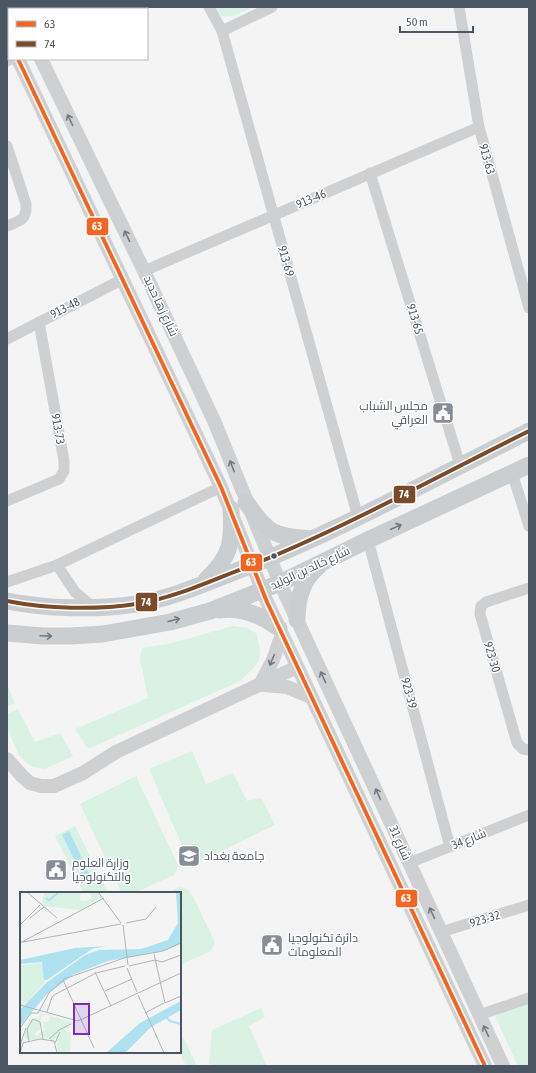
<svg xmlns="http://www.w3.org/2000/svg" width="536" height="1073" font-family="'Asap Condensed',Cairo,sans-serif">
	<rect width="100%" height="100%" fill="#f4f4f4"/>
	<path fill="#d9f2e3" d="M216 7H253C242 12 232 20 220 15Z
		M233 626 247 628 256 633C264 661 260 662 240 681L88 749 75 729 148 698 140 659 142 648 172 643Z
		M7 684 15 703 7 707Z
		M18 709 35 742 60 733 73 756 45 769 34 767 25 762 19 755 7 728V714Z
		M192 751 206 784 233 773 247 801 257 798 262 799 275 825 199 862H189L149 769Z
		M136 776 178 865 177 870 174 875 134 893H123L120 890 80 804Z
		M75 826 108 892V893H84L55 836Z
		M179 887 185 888 190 891 214 940V945L211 951 180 965V893H167Z
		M529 1001V1066H518L493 1012Z
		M261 1008 265 1017 249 1026 267 1066H209L212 1030Z
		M183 1037 197 1066H186L179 1052 180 1038Z"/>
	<path fill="#aee2f0" d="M69 831 82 858 75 861 62 835Z
		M87 869 92 879 85 882 80 873Z"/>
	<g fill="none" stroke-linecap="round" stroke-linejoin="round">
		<path stroke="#ced0d2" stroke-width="11" d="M209 7 222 31 358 517
			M459 7 479 127 529 308
			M114 9 118 7
			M222 31 272 7
			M7 61 11 59
			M7 146 26 204C27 220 20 221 7 226
			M370 173 460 465
			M144 271 479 127
			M7 339 123 279
			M512 473 529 526
			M7 501 59 479 64 471V461L39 322
			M368 540 450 847
			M57 565 75 592 94 608
			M7 582 57 565 221 487
			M529 588 486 602 481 606 480 614 517 743 523 749 529 750
			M409 863 529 815
			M441 932 529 905
			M479 1015 529 998"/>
		<path stroke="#ced0d2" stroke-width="14" d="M16 7 17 9
			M7 34 9 39
			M18 59 221 487 267 602 485 1066
			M41 59 144 271 215 423 280 583 503 1066
			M260 685 273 660 282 634
			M263 685 287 687 311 697
			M7 759 22 776 30 783 41 786H54L83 773 116 752 297 667"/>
		<path stroke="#caced1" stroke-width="17" d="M246 502C268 534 273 536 311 539
			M206 580C231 556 233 543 231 509
			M7 601C47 609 96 610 136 604 168 599 199 586 229 574 332 535 430 480 529 431
			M220 610C242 606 262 616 279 628
			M297 620C297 600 302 580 318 567
			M7 633 43 636H71L103 634 170 622 210 611 280 583 368 540 529 465"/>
		<g stroke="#fff" stroke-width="7">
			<path id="bus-1" d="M18 59 221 487 267 602 485 1066"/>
		</g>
		<g stroke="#fff" stroke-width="7">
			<path id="bus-2" d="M7 601C47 609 96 610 136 604 168 599 199 586 229 574 332 535 430 480 529 431"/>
		</g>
		<use href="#bus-1" stroke="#f26522" stroke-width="4"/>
		<use href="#bus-2" stroke="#7a4b2a" stroke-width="4"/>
	</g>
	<defs><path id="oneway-shaft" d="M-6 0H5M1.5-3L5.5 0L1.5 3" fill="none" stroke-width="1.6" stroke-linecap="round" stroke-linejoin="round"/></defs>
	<g stroke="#727b83">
		<use href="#oneway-shaft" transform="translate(70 120) rotate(-116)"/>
		<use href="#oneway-shaft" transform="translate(127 236) rotate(-116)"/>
		<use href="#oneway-shaft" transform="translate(232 466) rotate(-111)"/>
		<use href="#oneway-shaft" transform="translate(272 660) rotate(113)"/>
		<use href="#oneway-shaft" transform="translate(323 677) rotate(-115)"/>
		<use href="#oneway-shaft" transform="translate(378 794) rotate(-114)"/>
		<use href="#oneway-shaft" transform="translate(432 913) rotate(-115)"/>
		<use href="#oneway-shaft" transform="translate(486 1031) rotate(-115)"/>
	</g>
	<g stroke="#707a83">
		<use href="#oneway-shaft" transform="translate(396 527) rotate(-25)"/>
		<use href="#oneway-shaft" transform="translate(174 620) rotate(-14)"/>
		<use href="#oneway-shaft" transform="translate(46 636) rotate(2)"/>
	</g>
	<defs>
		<g id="civic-square" transform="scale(1.15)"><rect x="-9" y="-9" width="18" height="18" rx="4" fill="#868d94" stroke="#fff"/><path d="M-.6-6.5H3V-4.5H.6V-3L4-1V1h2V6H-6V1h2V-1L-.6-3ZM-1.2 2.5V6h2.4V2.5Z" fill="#fff"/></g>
		<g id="university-square" transform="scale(1.15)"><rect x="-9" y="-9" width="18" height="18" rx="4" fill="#868d94" stroke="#fff"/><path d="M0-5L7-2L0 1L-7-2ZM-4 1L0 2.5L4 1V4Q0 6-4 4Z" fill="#fff"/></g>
	</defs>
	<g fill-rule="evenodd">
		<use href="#civic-square" x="443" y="413"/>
		<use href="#university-square" x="189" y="856"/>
		<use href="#civic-square" x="56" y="870"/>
		<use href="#civic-square" x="272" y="945"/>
	</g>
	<circle fill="#4a5661" stroke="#fff" stroke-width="1.5" cx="274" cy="556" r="3.5"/>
	<g text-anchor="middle" stroke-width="3" stroke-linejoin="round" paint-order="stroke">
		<g font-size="12" fill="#4a5661" stroke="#fff">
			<text transform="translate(487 159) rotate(75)" y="4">913-63</text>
			<text transform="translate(311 199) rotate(-23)" y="4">913-46</text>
			<text transform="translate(286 261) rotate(74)" y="4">913-69</text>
			<text transform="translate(161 306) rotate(65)" y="4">شارع زها حديد</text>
			<text transform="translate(65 308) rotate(-27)" y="4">913-48</text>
			<text transform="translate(415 319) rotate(73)" y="4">913-65</text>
			<text transform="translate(58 429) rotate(80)" y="4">913-73</text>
			<text transform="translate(310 568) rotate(-25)" y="4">شارع خالد بن الوليد</text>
			<text transform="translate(492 657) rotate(74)" y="4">923-30</text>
			<text transform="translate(409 693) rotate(75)" y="4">923-39</text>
			<text transform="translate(469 839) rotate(-22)" y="4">شارع 34</text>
			<text transform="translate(400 843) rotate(66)" y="4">شارع 31</text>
			<text transform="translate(485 919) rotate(-17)" y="4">923-32</text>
		</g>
		<g font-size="12" fill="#4a5661" stroke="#fff" text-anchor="start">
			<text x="428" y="410" text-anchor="end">مجلس الشباب<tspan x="428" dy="14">العراقي</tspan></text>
			<text x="204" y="860">جامعة بغداد</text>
			<text x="72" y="867">وزارة العلوم<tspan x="72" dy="14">والتكنولوجيا</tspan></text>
			<text x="288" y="942">دائرة تكنولوجيا<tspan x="288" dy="14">المعلومات</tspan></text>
		</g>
	</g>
	<g transform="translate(20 892)">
		<rect width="161" height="161" fill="#f4f4f4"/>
		<path d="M25 0H61L60 8 65 9 72 6 69 0H77L81 5 61 18 24 14 21 12ZM22 71 25 90 0 118V73ZM20 121 52 130 53 133 48 132 47 134 53 135 45 137 46 140H51L50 161H38L36 146 30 151V147L23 146 9 148 3 144 9 130 17 125 19 127ZM26 122 35 125 31 124 28 130H23L24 137H26L16 144 15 141 20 137 21 125Z" fill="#d9f2e3" fill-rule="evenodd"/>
		<path d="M156 0H161V51L147 58 88 69 55 82 27 102 0 134V118L26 91 65 63 79 58 121 57 148 48 158 31ZM86 54 72 57 27 88H24L22 70 0 72V68L55 56ZM161 109V118L131 135 105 161H86L120 131Z" fill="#aee2f0"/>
		<path fill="none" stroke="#aee2f0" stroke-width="2" d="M26 6 29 8 39 0M108 60 141 55 155 48 161 41M108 61 141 56 161 43M9 114 40 85 83 65 105 61M10 114 40 86 83 66 105 62M146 125 150 129 161 132"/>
		<path fill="none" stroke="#b0b5b9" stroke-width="1" d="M7 0 37 26M78 0 101 31M10 26 24 15M106 31 126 27 136 15M0 33 20 13M103 33 108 73M3 50 101 32M0 51 84 6M134 62 145 111M109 74 135 68 142 70 161 63M107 76 117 100M75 80 91 114M43 88 74 156M85 99 112 87M118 103 144 161M145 111 161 104M0 113 58 129 161 81M27 120 32 105 36 102 76 81 105 74M18 121 29 101 44 87 104 66 143 59 161 51M125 121 144 111M0 136 11 121H18M29 147 39 138 51 132M9 150 7 137 13 127 20 130 23 147M35 151 40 140M0 153 6 136M0 161 3 151 20 147 34 149 37 161"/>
		<path fill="#7b2cbf" fill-opacity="0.15" stroke="#7b2cbf" stroke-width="2" d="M54 112H69V142H54Z"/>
		<rect width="161" height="161" fill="none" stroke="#4a5661" stroke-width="2"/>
	</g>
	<g stroke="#fff" stroke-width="1.5">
		<rect x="86" y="217" width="23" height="19" rx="4" fill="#f26522"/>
		<rect x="393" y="485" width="23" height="19" rx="4" fill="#7a4b2a"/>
		<rect x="240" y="553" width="23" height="19" rx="4" fill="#f26522"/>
		<rect x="135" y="592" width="23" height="20" rx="4" fill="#7a4b2a"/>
		<rect x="395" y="889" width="23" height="19" rx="4" fill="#f26522"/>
	</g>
	<g font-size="11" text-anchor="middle" font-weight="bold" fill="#fff">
		<text x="97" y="230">63</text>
		<text x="404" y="498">74</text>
		<text x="251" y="566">63</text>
		<text x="146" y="606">74</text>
		<text x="406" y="902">63</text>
	</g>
	<rect width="536" height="1073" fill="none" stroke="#4a5661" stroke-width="16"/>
	<rect x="8" y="8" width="140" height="52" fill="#ffffff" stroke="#b7bbc0"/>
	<rect x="16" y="21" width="20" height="6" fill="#f26522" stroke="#b7bbc0"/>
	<text x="44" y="28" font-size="12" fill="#4a5661">63</text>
	<rect x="16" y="41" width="20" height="6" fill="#7a4b2a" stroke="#b7bbc0"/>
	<text x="44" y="48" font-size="12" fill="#4a5661">74</text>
	<path d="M400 26v6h73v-6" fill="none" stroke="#4a5661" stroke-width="2"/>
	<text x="406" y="26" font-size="12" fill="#4a5661" stroke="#ffffff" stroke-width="3" paint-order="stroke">50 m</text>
</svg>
